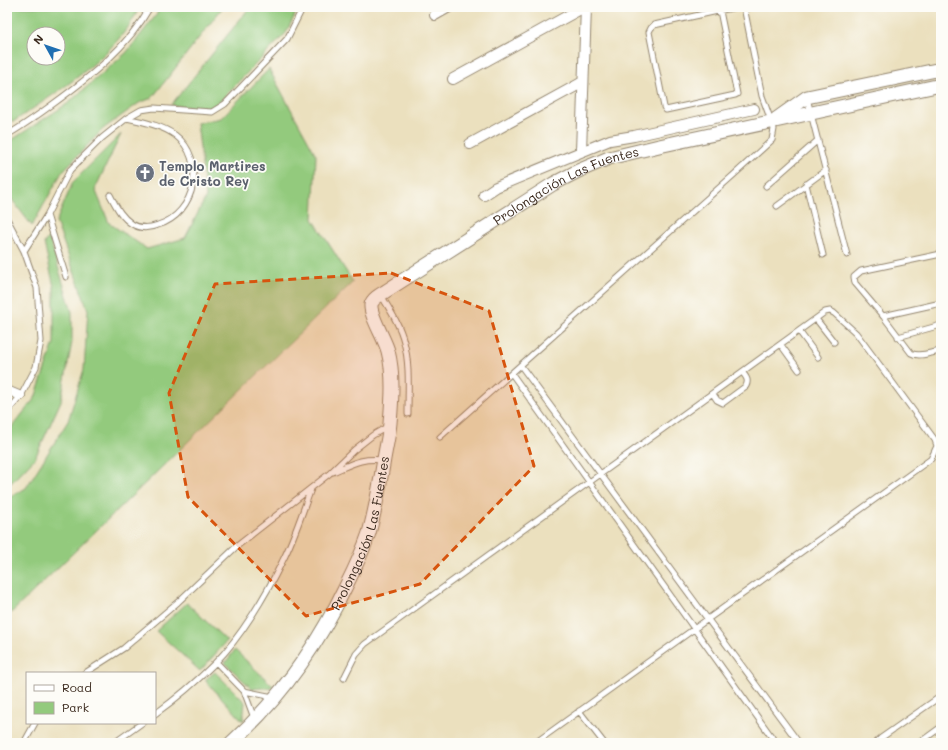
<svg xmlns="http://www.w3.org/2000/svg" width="948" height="750" font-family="Mali,sans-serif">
	<rect width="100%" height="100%" fill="#fdfcf7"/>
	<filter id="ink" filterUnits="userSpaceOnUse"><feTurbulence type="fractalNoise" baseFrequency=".025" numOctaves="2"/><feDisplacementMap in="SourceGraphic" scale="8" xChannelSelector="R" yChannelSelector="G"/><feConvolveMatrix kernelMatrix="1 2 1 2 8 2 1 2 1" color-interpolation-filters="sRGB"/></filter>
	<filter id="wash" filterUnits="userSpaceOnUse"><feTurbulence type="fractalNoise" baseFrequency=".012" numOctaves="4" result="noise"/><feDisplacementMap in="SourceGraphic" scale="16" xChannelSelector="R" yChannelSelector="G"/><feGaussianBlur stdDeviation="0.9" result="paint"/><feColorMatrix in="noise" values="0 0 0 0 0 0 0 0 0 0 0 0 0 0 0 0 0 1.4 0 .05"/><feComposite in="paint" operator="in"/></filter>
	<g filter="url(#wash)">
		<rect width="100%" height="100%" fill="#ebe0be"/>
		<path fill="#93ca7d" stroke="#677a4e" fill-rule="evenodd" d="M7 7H140C136 13 133 20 129 26 99 67 54 94 13 122L7 116ZM34 34H58V58H34Z
			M159 7H223L152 98 139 103 103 129 62 172 32 226 7 193V143L67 104 126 53 157 14Z
			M250 7H295V15L286 33 217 104 206 109 171 105Z
			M269 69 316 155 313 219 353 282 7 617V499L26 488 68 421 84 369 88 310 56 222 73 182 121 134 95 189 109 223 147 249 185 238 206 197 197 123 221 118Z
			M49 237 72 312V342L61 401 35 458 7 487V433L35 398 54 343V287L44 243Z
			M187 603 227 641 200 671 156 631Z
			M235 650 274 687 252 689 225 663Z
			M215 672 245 702 243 721 205 680Z"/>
	</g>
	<g filter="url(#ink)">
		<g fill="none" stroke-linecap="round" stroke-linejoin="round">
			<g stroke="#93856e" stroke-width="7">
				<path id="service" d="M720 11 737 94 735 95 666 110 664 107 649 32 651 28 654 25 736 7
					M807 98 847 255
					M7 135C23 126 38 115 53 104 90 77 127 48 150 7
					M806 184 823 255
					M766 186 818 140
					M110 195C116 206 121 217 132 224 140 229 150 228 158 225 196 214 207 159 175 135 161 125 143 122 127 118
					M777 206 826 170
					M7 219 24 251 37 288 41 341 36 367 21 396 7 412
					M24 251 47 215
					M941 254 861 271 854 277 855 283 883 316 911 353C919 358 932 352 941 351
					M66 277 47 215 70 170 102 138 127 118 141 110 154 108 212 112 225 104 287 39 300 13V7
					M381 295C390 310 400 325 404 342 410 365 408 390 408 414
					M883 316 941 303
					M816 319 834 342
					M799 331 818 357
					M898 337 941 325
					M781 345 799 370
					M521 366 799 743
					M512 374 776 743
					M713 394 717 400 723 403 746 386C749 380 746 377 743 373
					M440 437 738 171 772 140 774 129 762 96 744 7
					M333 472C354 463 360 458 384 460
					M216 662 244 691 273 697
					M85 673 124 648 178 602 237 546 329 474 354 450 373 435 387 427
					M344 678 356 654 365 644 825 312 830 311 834 313 856 333 935 440 937 446 931 459 535 743
					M244 691 254 718
					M579 711 604 743
					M155 714C176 699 197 681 215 663 241 637 266 595 282 562 294 539 302 513 311 489
					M24 743 35 723
					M114 743 142 723
					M876 743 881 738 941 696
					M919 743 941 727"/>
			</g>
			<g stroke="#93856e" stroke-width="10">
				<path id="pedestrian" d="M7 390 21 396"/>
			</g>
			<g stroke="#93856e" stroke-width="12">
				<path id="minor" d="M435 15 449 7
					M453 79 584 7
					M470 144 583 82
					M581 151 586 7
					M484 195 496 187 610 140 634 136 754 109"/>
			</g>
			<g stroke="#93856e" stroke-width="15">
				<g id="tertiary">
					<path d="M776 119 807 97 941 69"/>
					<path id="s1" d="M231 743C280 699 318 645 346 586 355 568 363 551 369 533 376 508 380 484 384 459 386 447 389 435 390 423 392 400 394 374 388 351 385 339 370 316 371 305 372 299 381 294 386 291L553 184 578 171 609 158 659 146 941 85"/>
				</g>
			</g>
			<use href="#service" stroke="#fff" stroke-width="5"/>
			<use href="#pedestrian" stroke="#fff" stroke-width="8"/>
			<use href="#minor" stroke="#fff" stroke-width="10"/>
			<use href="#tertiary" stroke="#fff" stroke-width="13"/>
		</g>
	</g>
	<path fill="#d7540e" fill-opacity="0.2" stroke="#d7540e" stroke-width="3" stroke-dasharray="8 5" stroke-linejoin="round" d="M391 273 489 311 534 466 420 584 306 616 188 497 169 393 215 284Z"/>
	<defs>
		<g id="church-disc" transform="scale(1)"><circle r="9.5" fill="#6b7280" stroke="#fdfcf7"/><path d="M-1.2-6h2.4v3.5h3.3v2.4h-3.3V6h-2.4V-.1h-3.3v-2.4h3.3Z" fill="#fff"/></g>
	</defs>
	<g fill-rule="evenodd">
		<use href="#church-disc" x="145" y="173"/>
	</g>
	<g text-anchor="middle" stroke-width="3.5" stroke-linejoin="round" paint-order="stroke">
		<g font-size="13" font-weight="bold" fill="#5b616d" stroke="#fdfcf7" text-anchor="start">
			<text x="159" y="171">Templo Martires<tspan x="159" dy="15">de Cristo Rey</tspan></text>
		</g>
		<g font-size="13" fill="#3b2a1e" stroke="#fdfcf7">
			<text dy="5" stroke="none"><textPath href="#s1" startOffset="718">Prolongación Las Fuentes</textPath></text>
			<text dy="5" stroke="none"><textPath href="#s1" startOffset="251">Prolongación Las Fuentes</textPath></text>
		</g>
	</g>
	<rect width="948" height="750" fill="none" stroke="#fdfcf7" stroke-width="24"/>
	<rect x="26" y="672" width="130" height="52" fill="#fdfcf7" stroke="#afa8a0"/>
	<rect x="34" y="685" width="20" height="6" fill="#ffffff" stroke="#afa8a0"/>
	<text x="62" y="692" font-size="12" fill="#3b2a1e">Road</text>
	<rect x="34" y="702" width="20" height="12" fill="#93ca7d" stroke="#afa8a0"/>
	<text x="62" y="712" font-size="12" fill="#3b2a1e">Park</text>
	<g transform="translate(46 46) rotate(310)"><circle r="19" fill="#fdfcf7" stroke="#afa8a0"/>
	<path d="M0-3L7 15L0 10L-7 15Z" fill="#1f6fb2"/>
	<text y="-6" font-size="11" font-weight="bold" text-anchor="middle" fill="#3b2a1e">N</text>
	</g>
</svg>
